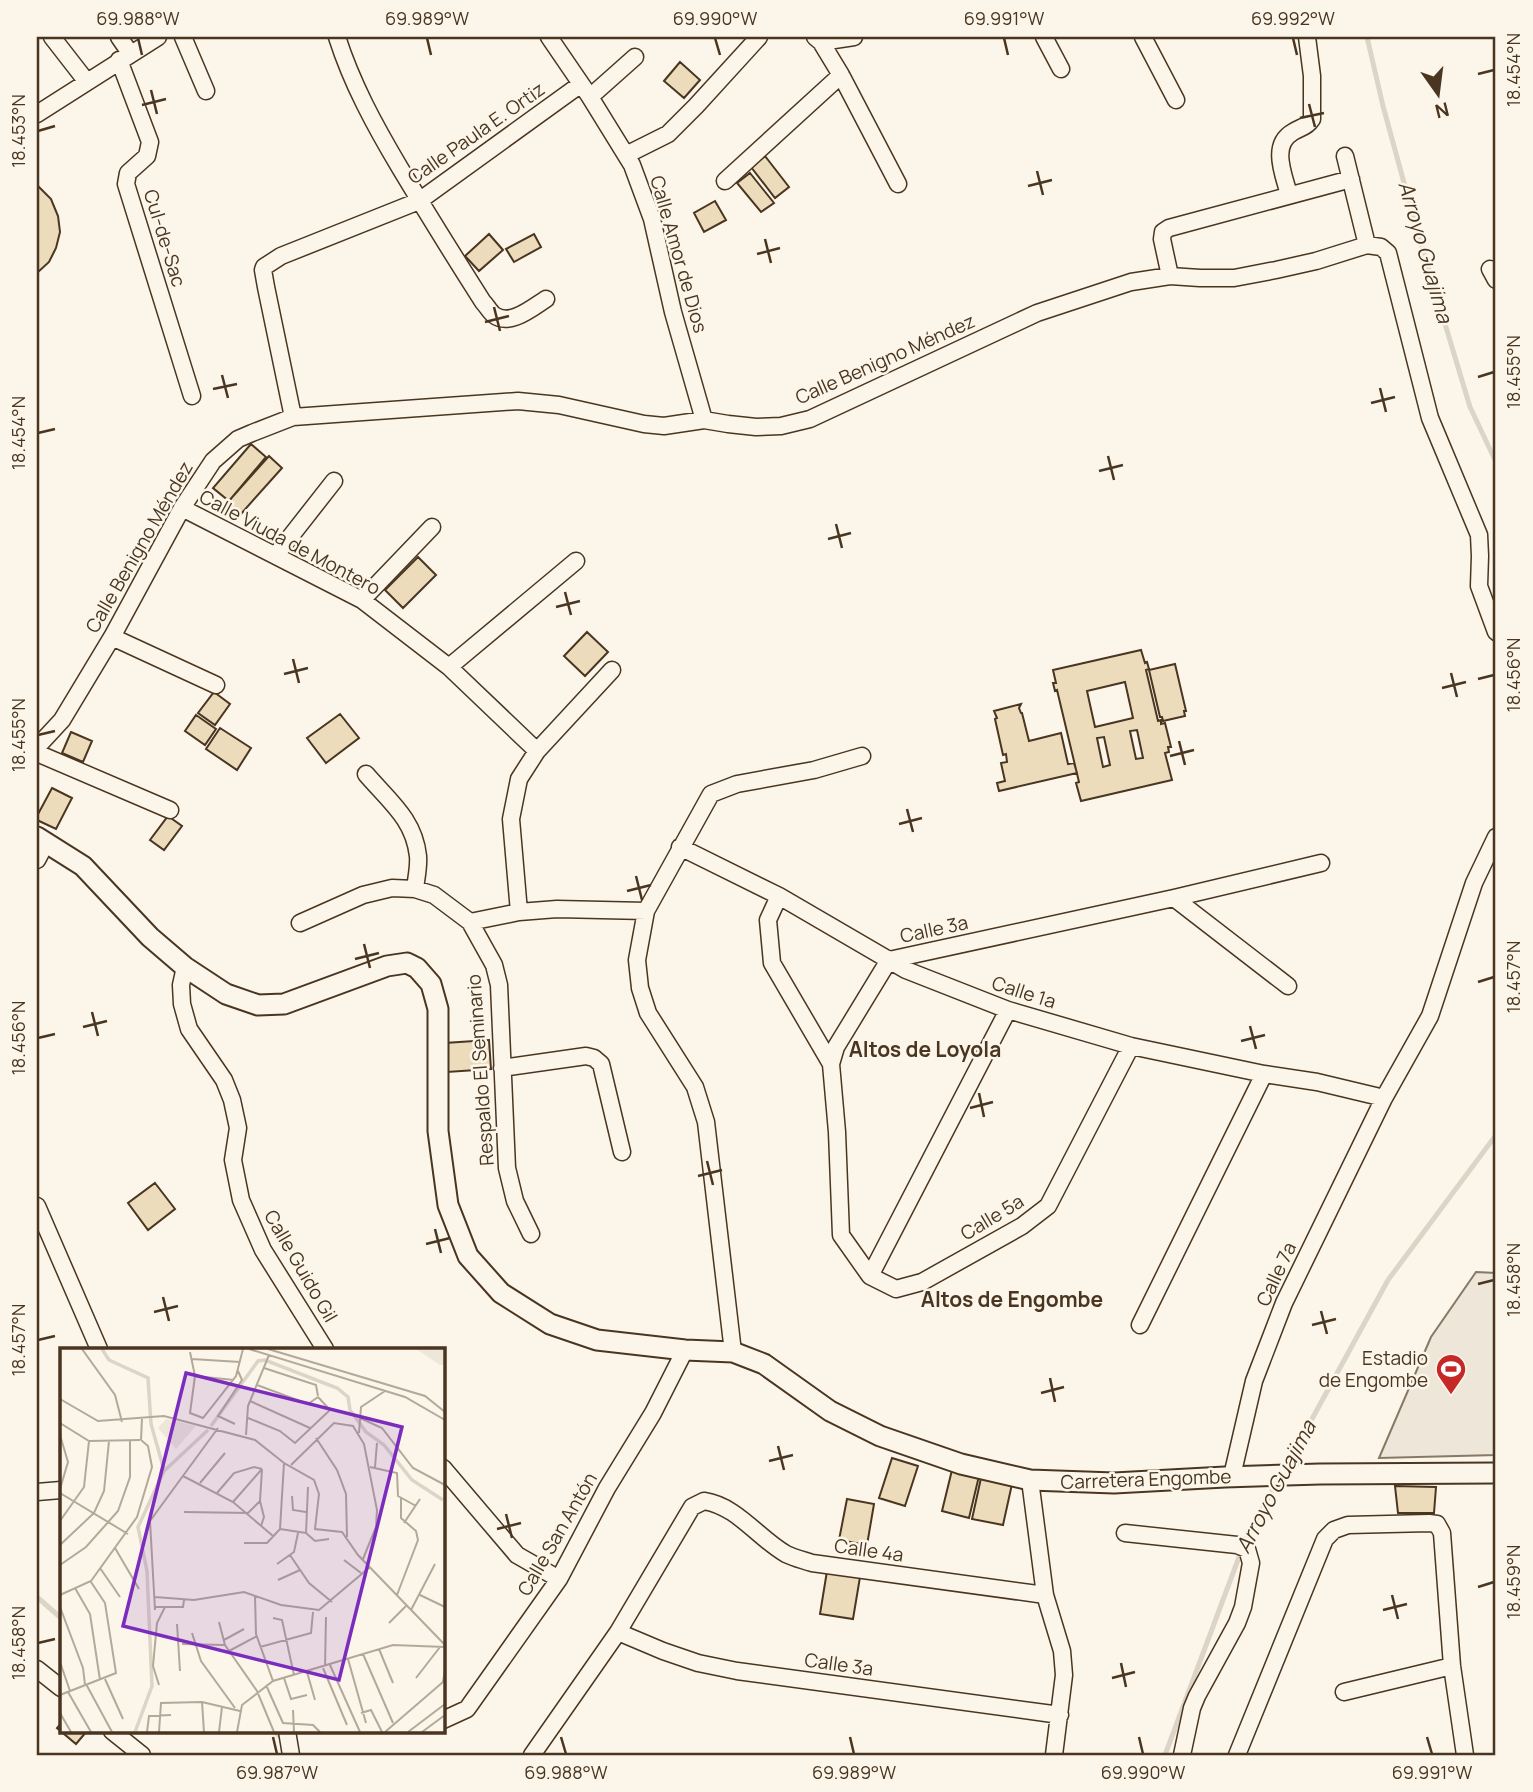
<svg xmlns="http://www.w3.org/2000/svg" width="1533" height="1792" font-family="Manrope,sans-serif">
	<rect width="100%" height="100%" fill="#fbf6e9"/>
	<path fill="#ede6d9" stroke="#887966" stroke-width="2" d="M1476 1272 1496 1273V1455L1379 1458 1431 1337Z"/>
	<g fill="none" stroke-linecap="round" stroke-linejoin="round">
		<path stroke="#dcd4c6" stroke-width="5" d="M1367 37 1383 106 1418 234 1470 407 1496 462
			M1283 1472 1388 1280 1496 1135
			M37 1597 61 1618
			M274 1731 284 1740
			M1165 1755 1245 1541 1278 1480"/>
	</g>
	<path fill="#ecdcbc" stroke="#4a3520" stroke-width="2" fill-rule="evenodd" d="M680 62 700 80 684 98 664 81Z
		M765 156 789 187 775 198 751 167Z
		M750 173 774 203 761 212 737 183Z
		M37 185 51 199 58 216 60 232 56 248 49 262 37 273Z
		M715 201 726 220 704 232 694 213Z
		M489 234 503 250 479 271 465 256Z
		M534 234 541 247 514 262 506 249Z
		M251 444 266 457 229 501 213 488Z
		M269 456 282 468 240 515 227 503Z
		M418 557 436 575 403 608 385 590Z
		M587 632 608 652 585 676 564 656Z
		M1141 650 1145 663 1147 662 1149 669 1146 670 1158 721 1161 720V724L1165 723 1171 747H1168L1169 752 1165 753 1172 780 1081 801 1076 783 1079 782 1057 690 1055 691 1053 683H1056L1053 670ZM1125 682 1133 718 1095 727 1087 691ZM1137 730 1143 758 1136 759 1130 731ZM1104 737 1110 765 1103 767 1097 738Z
		M1175 664 1186 711H1184L1185 716 1163 721 1162 717H1160L1149 670Z
		M214 692 230 704 215 725 198 713Z
		M1021 704 1019 708 1021 713H1022L1029 741 1061 733 1068 764 1074 763 1077 773 999 791 997 783 1005 781 1001 763 1007 762 1006 754 1003 755 995 719 997 718 994 711Z
		M340 714 359 738 326 763 307 738Z
		M196 715 216 729 205 745 185 731Z
		M220 728 251 748 237 770 206 749Z
		M71 732 92 741 83 762 62 753Z
		M52 788 72 798 56 829 37 820V816Z
		M168 816 182 826 164 850 150 840Z
		M489 1040 491 1069 447 1072 445 1043Z
		M155 1183 175 1209 148 1230 128 1203Z
		M892 1458 918 1466 905 1506 879 1498Z
		M952 1470 979 1476 969 1518 942 1511Z
		M981 1478 1012 1484 1003 1525 972 1519Z
		M1395 1486 1436 1487 1434 1513H1398Z
		M847 1499 874 1504 867 1545 839 1540Z
		M827 1571 860 1577 853 1619 820 1614Z
		M61 1723V1731H87L76 1744 57 1728Z"/>
	<g fill="none" stroke-linecap="round" stroke-linejoin="round">
		<g stroke="#4a3520" stroke-width="19">
			<path id="minor" d="M52 37 87 82
				M119 37 130 53
				M183 37 206 91
				M337 37C352 84 375 126 400 168 427 213 455 258 483 302 487 306 490 312 494 315 510 327 533 307 546 299
				M549 37 590 97 632 165 652 219 673 312 704 420
				M815 37 821 42 841 75 898 184
				M1044 37 1061 69
				M1143 37 1176 100
				M821 42 854 37
				M119 60 150 142 147 156 128 173 126 184 192 396
				M590 97 635 57
				M37 114 158 37
				M626 155 668 134 696 106 759 37
				M1345 156 1367 245
				M725 181 841 75
				M1289 195C1284 175 1270 145 1293 132 1301 127 1307 127 1312 119V76L1307 37
				M1490 269 1496 280
				M1170 276 1162 239 1163 232 1169 228 1351 179
				M293 417 266 287 263 270 264 267 281 256 419 201 581 84
				M182 508 362 600 449 667 537 751
				M276 555 334 481
				M362 600 432 527
				M112 637 216 685
				M449 667 576 561
				M37 747 62 720 112 637 182 508 213 461 238 439 252 433 293 417 518 401 559 405 644 424 664 426 704 420 728 424 756 427 781 426 810 419 1037 313 1131 282 1170 276 1200 278H1234L1276 270 1316 261 1367 245 1381 247 1388 253 1430 418 1479 535 1480 556 1479 586 1496 632
				M37 753 170 810
				M366 774C389 801 414 819 418 856 419 867 416 879 415 889
				M680 847 779 896 906 970 1008 1010 1131 1046 1264 1074 1317 1082 1384 1098
				M37 860 46 843
				M779 896 768 920 772 963 831 1064
				M1174 898 1288 986
				M519 912 511 819 519 779 537 751 612 670
				M470 922 519 912 557 909 646 911
				M300 923 363 895 392 888 415 889 434 895 470 922 494 965 499 985 507 1168 515 1201 531 1234
				M185 967 181 985 182 1004 189 1029 224 1080 232 1100 238 1128 233 1160 241 1200 263 1250 325 1349
				M1131 1046 1048 1206 1022 1226 922 1282 896 1289 870 1276 841 1235 837 1132 831 1064 836 1047 889 960 1174 898 1321 863
				M502 1068 586 1056 594 1058 601 1064 622 1152
				M37 1206 99 1349
				M870 1276 1008 1010
				M1140 1325 1264 1074
				M733 1352 706 1122 695 1087 648 1013 640 988 637 960 646 911 711 794 737 784 814 770 862 756
				M443 1468 517 1555 559 1579
				M1232 1476 1254 1381 1284 1303 1384 1098 1430 1016 1474 883 1496 837
				M1030 1480 1045 1595 1062 1651 1064 1675 1054 1755
				M37 1492 61 1490
				M1125 1533 1237 1545 1247 1549 1251 1563 1243 1607 1237 1623 1197 1696 1192 1708 1182 1755
				M618 1632 663 1651 698 1663 737 1671 1060 1715
				M37 1669 61 1688
				M1344 1692 1452 1666
				M443 1720 467 1709 559 1579 607 1488 653 1413 685 1350
				M112 1731 142 1755
				M287 1731 291 1755
				M532 1755 618 1632 692 1507 704 1501C737 1506 758 1538 786 1554 794 1558 803 1560 812 1563L1045 1595
				M1237 1755 1325 1539 1334 1530 1348 1525 1429 1523 1437 1524 1442 1533 1452 1666 1465 1755"/>
		</g>
		<g stroke="#4a3520" stroke-width="23">
			<path id="tertiary" d="M37 837 83 866 150 937 185 967 226 994 258 1005 284 1004 387 966 407 963 417 968 431 984 438 1009V1131L448 1205 468 1256 501 1293 550 1324 597 1340 685 1350 733 1352 764 1364 830 1411 880 1436 961 1464 1030 1480 1114 1483 1225 1477 1320 1474 1496 1473"/>
		</g>
		<use href="#minor" stroke="#fbf6e9" stroke-width="16"/>
		<use href="#tertiary" stroke="#fbf6e9" stroke-width="19"/>
	</g>
	<path fill="none" stroke="#4a3520" stroke-width="2.5" d="M138 38 142 55M427 38 431 55M715 38 720 55M1004 38 1008 55M1293 38 1297 55M1478 74 1494 70M151 90 157 114M1309 104 1315 127M142 105 166 99M1300 118 1324 113M38 131 55 126M1037 171 1043 195M1028 186 1052 180M765 239 771 263M757 254 780 248M494 307 500 331M485 322 509 316M222 375 228 398M1478 377 1494 372M1380 388 1386 412M213 389 237 384M1371 403 1395 397M38 433 55 429M1108 456 1114 480M1099 471 1123 465M836 524 842 548M828 539 851 533M565 592 571 615M556 607 580 601M293 659 299 683M1451 673 1457 697M284 674 308 668M1478 679 1494 675M1442 688 1466 682M38 735 55 731M1179 741 1185 765M1170 756 1194 750M907 809 913 832M899 824 922 818M636 876 642 900M627 891 651 885M364 944 370 968M355 959 379 953M1478 982 1494 977M92 1012 98 1036M1250 1026 1256 1049M83 1027 107 1021M38 1038 55 1034M1241 1041 1265 1035M979 1093 984 1117M970 1108 993 1102M707 1161 713 1185M698 1176 722 1170M435 1229 441 1253M426 1244 450 1238M1478 1284 1494 1280M163 1297 169 1321M1321 1311 1327 1334M154 1312 178 1306M1312 1325 1336 1319M38 1340 55 1336M1050 1378 1055 1402M1041 1393 1064 1387M778 1446 784 1470M769 1461 793 1455M506 1514 512 1538M497 1529 521 1523M1478 1587 1494 1582M1392 1595 1398 1619M1383 1610 1407 1604M38 1643 55 1639M1121 1663 1126 1687M1112 1678 1135 1672M273 1737 277 1754M561 1737 566 1754M850 1737 854 1754M1139 1737 1143 1754M1427 1737 1432 1754"/>
	<defs>
		<g id="stadium-pin" transform="scale(1.575)"><path d="M0 17L-7.5 6A9.5 9.5 0 1 1 7.5 6Z" fill="#c62828" stroke="#fbf6e9"/><path d="M0-5a6.5 5 0 1 0 0 10a6.5 5 0 1 0 0-10ZM-3.5-1.8h7v3.6h-7Z" fill="#fff"/></g>
	</defs>
	<g fill-rule="evenodd">
		<use href="#stadium-pin" x="1451" y="1369"/>
	</g>
	<g text-anchor="middle" stroke-width="5" stroke-linejoin="round" paint-order="stroke">
		<g font-size="19" fill="#4a3520" stroke="#fbf6e9">
			<text transform="translate(476 133) rotate(-35)" y="7">Calle Paula E. Ortiz</text>
			<text transform="translate(165 238) rotate(73)" y="7">Cul-de-Sac</text>
			<text transform="translate(679 254) rotate(74)" y="7">Calle Amor de Dios</text>
			<text transform="translate(885 359) rotate(-24)" y="7">Calle Benigno Méndez</text>
			<text transform="translate(290 542) rotate(28)" y="7">Calle Viuda de Montero</text>
			<text transform="translate(139 547) rotate(-60)" y="7">Calle Benigno Méndez</text>
			<text transform="translate(934 929) rotate(-12)" y="7">Calle 3a</text>
			<text transform="translate(1024 992) rotate(18)" y="7">Calle 1a</text>
			<text transform="translate(480 1070) rotate(-94)" y="7">Respaldo El Seminario</text>
			<text transform="translate(992 1217) rotate(-31)" y="7">Calle 5a</text>
			<text transform="translate(301 1266) rotate(60)" y="7">Calle Guido Gil</text>
			<text transform="translate(1276 1274) rotate(-65)" y="7">Calle 7a</text>
			<text transform="translate(1146 1479) rotate(-2)" y="7">Carretera Engombe</text>
			<text transform="translate(557 1534) rotate(-60)" y="7">Calle San Antón</text>
			<text transform="translate(869 1550) rotate(8)" y="7">Calle 4a</text>
			<text transform="translate(839 1664) rotate(8)" y="7">Calle 3a</text>
		</g>
		<g font-size="19" fill="#4a3520" stroke="#fbf6e9" text-anchor="end">
			<text x="1428" y="1365">Estadio<tspan x="1428" dy="22">de Engombe</tspan></text>
		</g>
		<g font-size="21" font-style="italic" fill="#4a3520" stroke="#fbf6e9">
			<text transform="translate(1425 252) rotate(74)" y="7">Arroyo Guajima</text>
			<text transform="translate(1276 1487) rotate(-62)" y="7">Arroyo Guajima</text>
		</g>
		<g font-size="21" font-weight="bold" fill="#4a3520" stroke="#fbf6e9">
			<text x="925" y="1057">Altos de Loyola</text>
			<text x="1012" y="1307">Altos de Engombe</text>
		</g>
	</g>
	<g transform="translate(60 1348)">
		<rect width="385" height="385" fill="#fbf6e9"/>
		<path d="M356 1 385 2V17H380ZM106 71 136 78 116 101 98 80Z" fill="#ede6d9"/>
		<path fill="none" stroke="#dcd4c6" stroke-width="3.5" d="M42 1 49 12 88 30 91 76 104 122M151 78 198 13 205 12 277 40 288 49 290 62 306 84 324 97 352 132 383 152M75 384 92 338 87 223 78 179 104 123 148 82"/>
		<path fill="none" stroke="#b4a999" stroke-width="2" d="M22 1 55 47 62 74M189 1 345 49 385 72M208 1 365 48 385 64M130 4 135 28 130 65 143 70 176 28 183 1M132 11 180 14M204 20 256 37 258 48M135 28 174 32M197 37 248 56 258 49M0 51 38 73 104 68 195 92 224 115 254 132 259 146 255 181 282 184 298 207 385 297M190 53 250 80M188 70 220 83 235 95 270 62 258 49M300 70 322 80 353 120 385 137M0 75 29 93 80 92M175 76 158 68 182 32 178 23M299 85 301 59 325 43M0 87 8 114 0 141M186 87 188 58 209 7M256 90 277 122 286 146 287 189M81 92 82 70M231 117 274 75 293 78 304 96 317 162 316 179 303 211M310 119 337 125 338 148 356 158M315 119 317 95M123 128 173 154 213 188M140 135 165 105M248 139 246 185 255 193 269 191M0 145 68 186M157 145 174 125 194 119 202 121M232 148 233 162 246 164M200 153 204 169 201 178M173 154 202 121M124 164 188 165 200 153 202 121M0 173 24 139 29 93M344 175 360 151M220 181 246 185M184 195H207L220 181 224 115M0 197 34 165 44 143 49 93M55 200 79 241M230 207 249 235 272 254M284 212 301 225M217 216 234 204 238 185M0 217 26 199 58 163 70 129V92M40 220 60 249M218 232 240 222M15 240 30 266 40 332M0 247 31 233 77 169 92 119 88 98 81 92M337 247 358 192 356 183 341 170V150M360 247 385 259M195 248 196 286 213 333M95 249 134 252 184 244 221 257 259 262 310 219M0 259 23 320 25 337M95 259H123L124 252M95 262 90 173 158 80M351 262 375 216M213 270 222 272 234 327M159 274 165 297 197 343 214 384M329 275 347 257M117 276 120 323M132 285 141 313 175 360M164 292 184 281M122 296 165 297M200 299 251 285 253 264M319 301 333 335M169 303 197 288M303 306 333 375M288 311 306 375M0 314 10 343M270 317 300 384M265 319 266 269M263 320 287 377M247 324 255 352M224 330 231 351 247 347M356 330 380 299M45 331 63 371M26 336 52 384M99 337 93 318 97 275 105 259M206 337 223 375 253 377 260 384M8 344 31 384M0 347 56 325 45 255 31 234M142 354 144 384M233 362 234 384M0 365 11 384M301 365 311 362 322 384M87 384 89 368 111 367M99 384 101 355 142 354 180 363M159 384 162 359M177 384 182 357 213 333 333 297 385 299M325 384 383 334 385 322M348 384 385 356M362 384 385 367"/>
		<path fill="#7b2cbf" fill-opacity="0.15" stroke="#7b2cbf" stroke-width="3.5" d="M126 25 342 79 279 332 63 278Z"/>
		<rect width="385" height="385" fill="none" stroke="#4a3520" stroke-width="3.5"/>
	</g>
	<rect width="1533" height="1792" fill="none" stroke="#fbf6e9" stroke-width="77"/>
	<g transform="translate(1438 94) rotate(166)" stroke="#fbf6e9" stroke-width="5" paint-order="stroke">
	<path d="M0-5L12 26L0 18L-12 26Z" fill="#4a3520"/>
	<text y="-10" font-size="19" font-weight="bold" text-anchor="middle" fill="#4a3520">N</text>
	</g>
	<rect x="38" y="38" width="1456" height="1716" fill="none" stroke="#4a3520" stroke-width="2.5"/>
	<g font-size="18" text-anchor="middle" fill="#4a3520">
		<text x="138" y="25">69.988°W</text>
		<text x="427" y="25">69.989°W</text>
		<text x="715" y="25">69.990°W</text>
		<text x="1004" y="25">69.991°W</text>
		<text x="1293" y="25">69.992°W</text>
		<text transform="translate(1514 70) rotate(-90)" y="6">18.454°N</text>
		<text transform="translate(19 131) rotate(-90)" y="6">18.453°N</text>
		<text transform="translate(1514 372) rotate(-90)" y="6">18.455°N</text>
		<text transform="translate(19 433) rotate(-90)" y="6">18.454°N</text>
		<text transform="translate(1514 675) rotate(-90)" y="6">18.456°N</text>
		<text transform="translate(19 735) rotate(-90)" y="6">18.455°N</text>
		<text transform="translate(1514 977) rotate(-90)" y="6">18.457°N</text>
		<text transform="translate(19 1038) rotate(-90)" y="6">18.456°N</text>
		<text transform="translate(1514 1280) rotate(-90)" y="6">18.458°N</text>
		<text transform="translate(19 1340) rotate(-90)" y="6">18.457°N</text>
		<text transform="translate(1514 1582) rotate(-90)" y="6">18.459°N</text>
		<text transform="translate(19 1643) rotate(-90)" y="6">18.458°N</text>
		<text x="277" y="1779">69.987°W</text>
		<text x="566" y="1779">69.988°W</text>
		<text x="854" y="1779">69.989°W</text>
		<text x="1143" y="1779">69.990°W</text>
		<text x="1432" y="1779">69.991°W</text>
	</g>
</svg>
